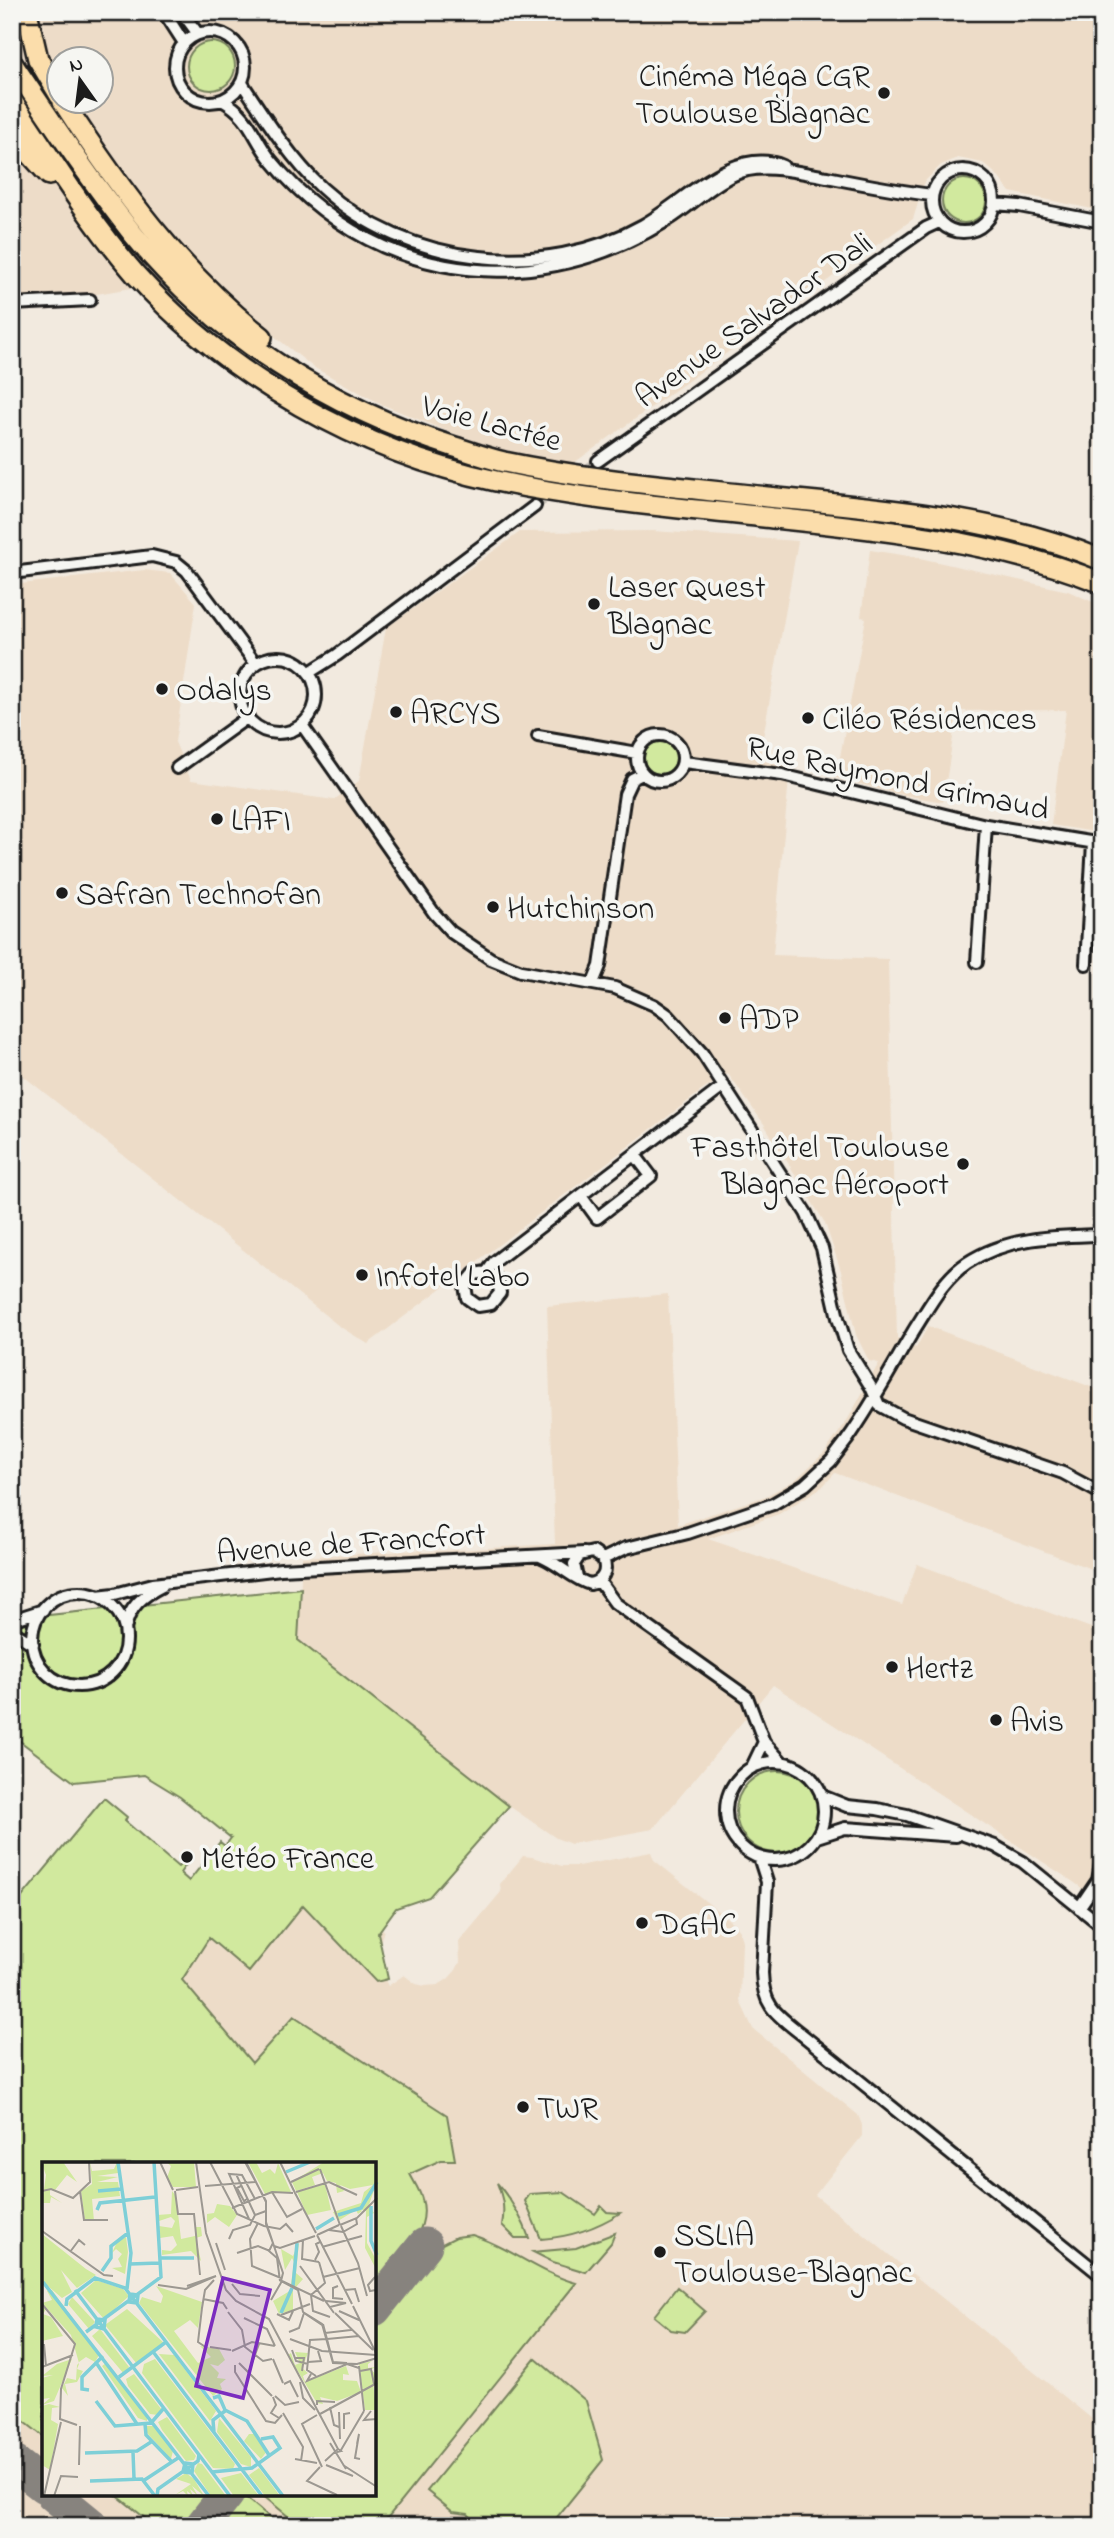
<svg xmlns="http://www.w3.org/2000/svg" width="1114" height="2538" font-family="'Indie Flower',sans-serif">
	<rect width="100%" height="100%" fill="#f2eadf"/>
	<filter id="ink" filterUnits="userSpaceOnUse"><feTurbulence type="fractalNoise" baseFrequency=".0143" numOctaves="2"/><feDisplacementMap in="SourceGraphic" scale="14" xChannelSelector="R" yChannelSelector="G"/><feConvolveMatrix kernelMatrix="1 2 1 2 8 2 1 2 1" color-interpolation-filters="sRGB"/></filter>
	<g filter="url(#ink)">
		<path fill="#eddcc8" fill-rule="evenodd" d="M12 12H1102V211L1010 192 996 174 983 163 958 158 941 165 925 181 913 219 571 465 516 455 466 439 381 404 313 367 259 324 206 275 91 295 12 298ZM60 60H102V102H60Z
			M653 531 798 541 759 760 790 767 773 955 888 959 897 1338 916 1348 928 1326 1102 1391V1573L835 1473 822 1487 779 1514 708 1539 902 1605 917 1564 1102 1632V1904L1075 1883 773 1685 653 1829 571 1844 556 1838 509 1806 298 1640 302 1557 423 1550V1552L555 1544 547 1306 668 1294 678 1525 766 1496 795 1480 826 1451 848 1419 879 1363 869 1361 856 1335 841 1271 825 1223 764 1124 728 1074 704 1089 368 1344 339 1326 12 1067V585L144 570 170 573 196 603 175 742 191 780 334 800 359 781 386 628 520 532Z
			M870 550 915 557 1068 591 1102 606V833L1051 825 1066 710 957 711 943 802 898 794 836 778 866 618 861 617Z
			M651 1852 654 1860 734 1924 739 1931 742 1941 740 2001 753 2029 858 2115 862 2125V2136L815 2195 1102 2427V2526H12V1909L213 1925 307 1901 384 1930 379 1946 382 1974 388 1986 404 1975 416 1984 425 1986 438 1985 448 1979 456 1970 460 1962 459 1942 501 1892 500 1884 523 1856 532 1857 562 1866H578ZM44 2164H374V2494H44Z"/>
		<path fill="#d1e99e" stroke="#76825d" stroke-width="2" d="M187 66a24 24 0 1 1 48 0a24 24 0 1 1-48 0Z
			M942 201a22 22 0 1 1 44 0a22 22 0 1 1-44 0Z
			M644 758a16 16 0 1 1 32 0a16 16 0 1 1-32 0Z
			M301 1588 298 1640 509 1806 429 1897 396 1908 378 1933 388 1979 376 1982 303 1905 249 1972 209 1938 182 1980 252 2063 294 2016 447 2115 455 2160H441L410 2174C414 2182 420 2191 422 2199 433 2233 394 2267 375 2292L374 2164H44V2437L12 2412V1909L104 1798 127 1817 125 1821 178 1867 184 1861 187 1863 180 1873 189 1881 220 1842 225 1846 231 1838 180 1797 144 1775 74 1782 12 1735V1619Z
			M736 1812a41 41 0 1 1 82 0a41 41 0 1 1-82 0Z
			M497 2183C511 2200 522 2217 529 2238H515L502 2225C505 2209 503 2198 497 2183Z
			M563 2192 595 2214 601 2206 607 2212 620 2213C595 2229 570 2237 541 2239L525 2201 530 2194Z
			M615 2233 611 2243 586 2272 553 2262 533 2252 576 2248Z
			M472 2235C510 2247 537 2272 576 2283L381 2526H300L261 2494H374L375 2324 436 2247 456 2237Z
			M677 2287 705 2311 685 2332 671 2330 654 2316Z
			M535 2358 586 2401 603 2460 550 2526H479L468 2514 453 2512 427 2491Z
			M115 2494H215L190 2526H155Z
			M240 2494H242L280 2526H214Z"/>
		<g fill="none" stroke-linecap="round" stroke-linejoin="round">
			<path stroke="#87837e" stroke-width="35" d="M374 2309 425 2245
				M12 2461 44 2486
				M53 2494 92 2526
				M202 2526 227 2494"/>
			<path stroke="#c7c1b8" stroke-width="10" stroke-dasharray="10 5" stroke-linecap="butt" d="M535 506 598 461"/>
			<g stroke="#1c1c1c" stroke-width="16">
				<path id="street" d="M164 12 184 43
					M182 12 198 34
					M175 67a35 35 0 1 1 70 0a35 35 0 1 1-70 0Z
					M242 83C265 118 291 159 322 188 407 266 544 281 643 225 683 203 734 145 783 166
					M222 100C251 116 253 138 271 160 301 197 341 228 384 247 480 288 581 274 668 220 694 204 718 177 748 170 773 165 803 173 827 177 862 184 897 191 932 195
					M932 201a31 31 0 1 1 62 0a31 31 0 1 1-62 0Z
					M994 204 1019 206 1102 222
					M12 304 90 300
					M598 461 926 228 939 222
					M12 573 152 556 176 562 187 571 256 664
					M240 695a38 38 0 1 1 76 0a38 38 0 1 1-76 0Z
					M310 672 337 655 535 506
					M302 725 434 913 451 932 491 959 521 971 615 988 654 1005 668 1015 702 1053 806 1213 822 1248 838 1318 848 1350 871 1387 879 1405 903 1418 1063 1473 1102 1494
					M637 758a23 23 0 1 1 46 0a23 23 0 1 1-46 0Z
					M538 736 637 753
					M684 762 782 775 986 825 1102 844
					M177 768 248 717
					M977 962 986 825
					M1086 964 1093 843
					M593 983 600 966 625 794 632 779 642 774
					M581 1196 597 1218 651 1176 635 1155
					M487 1272 498 1280 500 1293 491 1304 478 1306 467 1298 465 1285 474 1274 487 1272 494 1262 724 1086
					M542 1557C559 1564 574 1580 590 1584 603 1582 608 1571 603 1559L593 1552 580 1555 574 1564 577 1578
					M603 1559 626 1548 688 1533 773 1504 805 1485 831 1461 847 1440C872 1405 892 1367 914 1330 929 1307 943 1279 967 1263 1006 1237 1056 1236 1102 1235
					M599 1581 615 1603 747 1697 764 1742 782 1762
					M32 1639a47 47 0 1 1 94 0a47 47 0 1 1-94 0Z
					M97 1596 115 1594 153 1584 281 1569 584 1553
					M12 1620 43 1610
					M125 1629C129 1607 142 1596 162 1586
					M12 1631 33 1644
					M726 1811a49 49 0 1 1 98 0a49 49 0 1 1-98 0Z
					M752 1767 764 1742
					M822 1796 847 1806 877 1809 907 1815 995 1846 1023 1862 1102 1926
					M817 1837 845 1828 956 1836
					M759 1857 767 1882 762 1973C763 2006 776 2014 800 2033L1102 2276
					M1079 1908 1098 1880 1102 1859"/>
			</g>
			<g stroke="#1c1c1c" stroke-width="24">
				<path id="highway" d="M27 12 38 59 60 96
					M12 63C51 121 89 179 133 234 216 336 330 408 455 447 471 452 487 458 504 462 590 480 679 487 767 497 879 508 997 516 1102 560
					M12 101C52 160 89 221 136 275 229 378 361 452 496 481 584 500 674 507 764 517 878 529 994 540 1102 583
					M63 102C120 190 179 271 262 337
					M12 134 49 175"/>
			</g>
			<use href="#street" stroke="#f6f6f2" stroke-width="10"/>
			<use href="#highway" stroke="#fbddab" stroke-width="19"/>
		</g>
	</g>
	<g fill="#1c1c1c" stroke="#f6f6f2" stroke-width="2.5">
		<circle cx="884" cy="93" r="7"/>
		<circle cx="594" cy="604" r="7"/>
		<circle cx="162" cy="689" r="7"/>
		<circle cx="396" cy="712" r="7"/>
		<circle cx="808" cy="718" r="7"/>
		<circle cx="217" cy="819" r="7"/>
		<circle cx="62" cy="893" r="7"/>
		<circle cx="493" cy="907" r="7"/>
		<circle cx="725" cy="1018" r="7"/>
		<circle cx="963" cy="1164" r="7"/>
		<circle cx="362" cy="1275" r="7"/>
		<circle cx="892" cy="1667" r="7"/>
		<circle cx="996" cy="1720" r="7"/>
		<circle cx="187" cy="1857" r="7"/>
		<circle cx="642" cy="1923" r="7"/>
		<circle cx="523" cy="2107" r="7"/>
		<circle cx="660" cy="2252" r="7"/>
	</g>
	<g text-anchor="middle" stroke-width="7" stroke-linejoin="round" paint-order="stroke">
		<g font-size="32" fill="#1c1c1c" stroke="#f6f6f2" text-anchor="start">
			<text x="870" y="86" text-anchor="end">Cinéma Méga CGR<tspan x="870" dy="37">Toulouse Blagnac</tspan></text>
			<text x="608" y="597">Laser Quest<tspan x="608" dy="37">Blagnac</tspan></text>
			<text x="176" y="700">Odalys</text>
			<text x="410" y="723">ARCYS</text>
			<text x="822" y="729">Ciléo Résidences</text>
			<text x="231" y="830">LAFI</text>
			<text x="76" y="904">Safran Technofan</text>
			<text x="507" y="918">Hutchinson</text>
			<text x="739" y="1029">ADP</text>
			<text x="949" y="1157" text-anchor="end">Fasthôtel Toulouse<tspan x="949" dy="37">Blagnac Aéroport</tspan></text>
			<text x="376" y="1286">Infotel Labo</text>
			<text x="906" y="1678">Hertz</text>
			<text x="1010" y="1731">Avis</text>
			<text x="201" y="1868">Météo France</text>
			<text x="656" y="1934">DGAC</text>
			<text x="537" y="2118">TWR</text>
			<text x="674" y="2245">SSLIA<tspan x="674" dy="37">Toulouse-Blagnac</tspan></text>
		</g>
		<g font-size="32" fill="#1c1c1c" stroke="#f6f6f2">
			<text transform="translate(753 319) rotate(-35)" y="11">Avenue Salvador Dali</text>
			<text transform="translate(492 422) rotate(15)" y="11">Voie Lactée</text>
			<text transform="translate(898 777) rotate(12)" y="11">Rue Raymond Grimaud</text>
			<text transform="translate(351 1542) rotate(-4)" y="11">Avenue de Francfort</text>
		</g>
	</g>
	<g transform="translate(42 2162)">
		<rect width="334" height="334" fill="#f2eadf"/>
		<path d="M8 0H21L35 20 25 13 13 28 8 26V33L20 41 9 35 8 41H0L4 13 0 2ZM48 0 50 9 72 7 75 0 76 11 55 14 76 15 55 20H76L77 26 56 28H77L78 34 50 37 52 59H43L39 29 50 22ZM124 0H152L154 25H131L125 16 129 4ZM206 0H214L220 11 228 7 233 12 236 1 249 30 223 32ZM282 0H334V22L327 43 332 51 325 55V81L332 94 334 107 323 86 324 49 318 47 320 49 316 52 314 48 296 59 291 50 319 41 322 30 331 23 308 27 298 23 302 29 295 31 294 21 285 19 281 11 270 15 273 23 254 29 250 20ZM283 22 289 48 265 53 255 30ZM130 29 134 34 139 77 153 74 154 65H159L160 74 154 76 159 99 149 89 120 93V88L129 89 135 83 131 74 118 76 117 64 130 66 133 59 129 55 117 59 115 53 129 52ZM175 42 188 44 195 53 187 65 173 55 165 61V52L172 51ZM0 72 44 107 54 113 35 126 19 108 30 130 20 136 0 119ZM84 75 86 90 83 112 70 106 80 105 76 97 80 92 74 87 70 91 75 80ZM257 80 254 111 261 117 254 125 249 122 252 100 250 96 243 108 239 87 251 94ZM54 118 81 127 87 134 62 157 39 131ZM114 124 160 140 156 166 148 158 132 169 156 201 169 195 158 184 177 187 183 198 176 204 168 202 177 211 175 216 184 217 178 222 180 227 171 234 97 141 100 135 119 141 121 134ZM251 127V148L237 152 231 139ZM10 128 57 193 53 200 44 195 37 200V202L35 207 41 209 35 220 23 222 26 234 20 226 25 216 34 218 35 203 37 201 29 173 0 141 10 138 5 129ZM30 135 53 160 47 167 26 142ZM0 145 4 147 1 152 9 155 21 174 0 179ZM85 147 122 181 95 202 63 163ZM58 167 87 205 82 212 50 174ZM253 190 266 191 260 206 266 211 261 214 263 220 304 204 307 213 301 212V218L315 219 319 230 295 239 278 235 281 242 275 241 246 193 249 191 253 203 258 201ZM117 192 132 193 174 249 168 259ZM30 197 12 239 0 243 8 236 0 237V216L11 213 0 214 15 202ZM113 197 193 302 191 307 171 306 100 211 102 202ZM330 199 326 202V206L333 205 329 208 334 212 331 219 334 248H323L317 202ZM64 201 105 254V259L96 256 60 204ZM92 212 120 248 116 253 108 252 86 224 84 217ZM7 242 18 245 10 246 9 258 16 262 8 308 0 303V244ZM125 255 154 294 152 298 144 299 120 268 116 260ZM177 256 209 295V305L199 302 175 270ZM111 264 131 289 129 297 105 271V264ZM207 272H212L225 289 219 297 202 279ZM156 301 160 302 184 334H169L152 309ZM217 306 238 334H223L207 313ZM144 311 152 317 162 334 150 324 156 334 148 327 151 334 145 329 146 334 141 329 133 333 149 322 134 317ZM199 311 217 334H192L179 316Z" fill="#d1e99e"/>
		<path fill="none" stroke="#7ecfd7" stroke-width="3.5" d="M76 0 89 91 85 127M244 10 268 0M56 29 79 27M329 44V79L335 93M55 48 58 41 113 35M296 53 319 46 335 20M274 67 292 56M118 96H152M88 102 117 101M60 109 69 96V84L86 71M1 120 167 334M251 124 255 81M33 128 188 334M88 132 96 133 95 141 87 140ZM24 144 25 137 53 116 83 126 241 334M239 151 250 126M55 157 63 158 62 167 54 165ZM44 170 119 115 112 0M112 191 220 334M55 202 95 262M77 215 124 180M47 228 40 227V215L61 194M171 236 177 234 183 248 205 259 227 293M54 239 73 264 109 261 122 246M103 262 104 273 129 299M172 271 171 258 183 249M91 290 92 316M43 291 95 289 109 280M143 301 151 302 150 311 141 310ZM170 310 210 306 238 286 231 275 219 277M48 319 100 317 113 334M101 319 136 296M115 334 116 327 156 299 157 292"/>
		<path fill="none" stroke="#9c9891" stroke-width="2" d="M118 0 131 28M154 0 164 71 184 128 194 139 227 157 296 287M168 0 195 52 222 64 238 67 244 62 251 70M203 0 224 39V62L232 84M204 0 224 40V60L241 111 239 119 256 128 261 150 280 162 291 201 315 202 335 196M238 0 253 31M278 7 298 63M194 12 213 53M249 20 277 7M163 24 213 20M199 24 195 26 202 39 205 37M134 28 156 25M0 29 9 27 31 36 48 20 47 0M38 29 42 58H66M133 29 136 52H152L158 113M230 30 245 55 260 47M254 30 287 20 315 33M253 31 274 71M190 46 230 30 251 31M207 57 187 12 200 13 213 37M216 61 208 77 210 104 239 116M298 63 315 56 335 36M299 64 316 101 325 134M287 68 301 70 315 62 314 56M0 69 62 113 71 114M275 73 297 63M275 73 310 142M187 77 191 68 208 63 213 53 224 49M261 78 260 97 277 100M174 81 183 108M231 81 227 89 235 96 238 119M232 84 238 86 273 74M280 85 320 74M28 90 37 78 43 83M195 91 216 84 228 89M273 98 277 90 274 82 278 80M258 104 292 151M281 115 318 106M333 115 326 123 328 129 334 128M240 119 282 139M190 122 198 132 218 134M116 123 144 127 174 114 145 124M296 124 291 126V136L301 137M303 128 313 127 317 140M269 133 283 121 277 100M269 133 271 149 288 155M161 137 181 141 185 147M229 138 240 119M284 139 304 141 288 145M0 142 33 182 19 227 18 257 35 263M311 144 334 191M297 149 317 158M186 150 200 168 203 185 221 199 230 197M293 151 331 188M235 152 247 158 251 149M239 153 268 142M202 156 225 167 233 184M281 162 291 200 305 201M247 170 257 166 262 151 280 163M283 171 309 168M248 177 280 189 334 193M285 177 317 174M2 182 4 204M168 185 189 188M165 186 156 180 160 146 163 128 172 118M250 188 254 199 266 202M190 189 210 180 233 184M253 196H262L260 209M231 197 241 221M266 200 279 199 276 189M197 201 230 234M193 203V210L224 259 233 261 240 253M317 204 322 249M0 205 31 193M207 209 217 182M318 209 329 207 332 222M269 212 265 219 305 202 317 206M274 214 265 208 268 178 285 177M258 220 261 236 273 248M242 222 248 219 256 235M233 234 243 243 257 240M231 235 234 243 229 251 237 256M275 243V239L293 240M288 245 292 263 297 265M329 249 322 258 335 257M297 250 298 277M241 251 261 285 259 299M278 252 335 221M275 253 260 262 280 305M302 267V252L308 251M288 281 304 307M315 282 317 272 313 296 318 297M299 288 322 249M253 297 275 301M283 299 296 287 299 289 295 290M37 303 38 264M284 303 311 314M301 303 335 325M278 305 265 319 295 333M2 334 19 260M12 334 19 314 36 315"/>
		<path fill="#7b2cbf" fill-opacity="0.15" stroke="#7b2cbf" stroke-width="3.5" d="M181 116 228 128 201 236 154 224Z"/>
		<rect width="334" height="334" fill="none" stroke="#1c1c1c" stroke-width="3.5"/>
	</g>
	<rect width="1114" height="2538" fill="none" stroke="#f6f6f2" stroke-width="42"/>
	<rect x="21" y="21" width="1072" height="2496" fill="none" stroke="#1c1c1c" stroke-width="2.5" filter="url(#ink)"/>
	<g transform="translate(80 80) rotate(346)"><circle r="33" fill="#f6f6f2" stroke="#9f9f9c" stroke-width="2"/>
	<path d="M0-5L12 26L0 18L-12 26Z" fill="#1c1c1c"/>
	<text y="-10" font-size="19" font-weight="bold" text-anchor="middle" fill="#1c1c1c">N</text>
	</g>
</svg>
